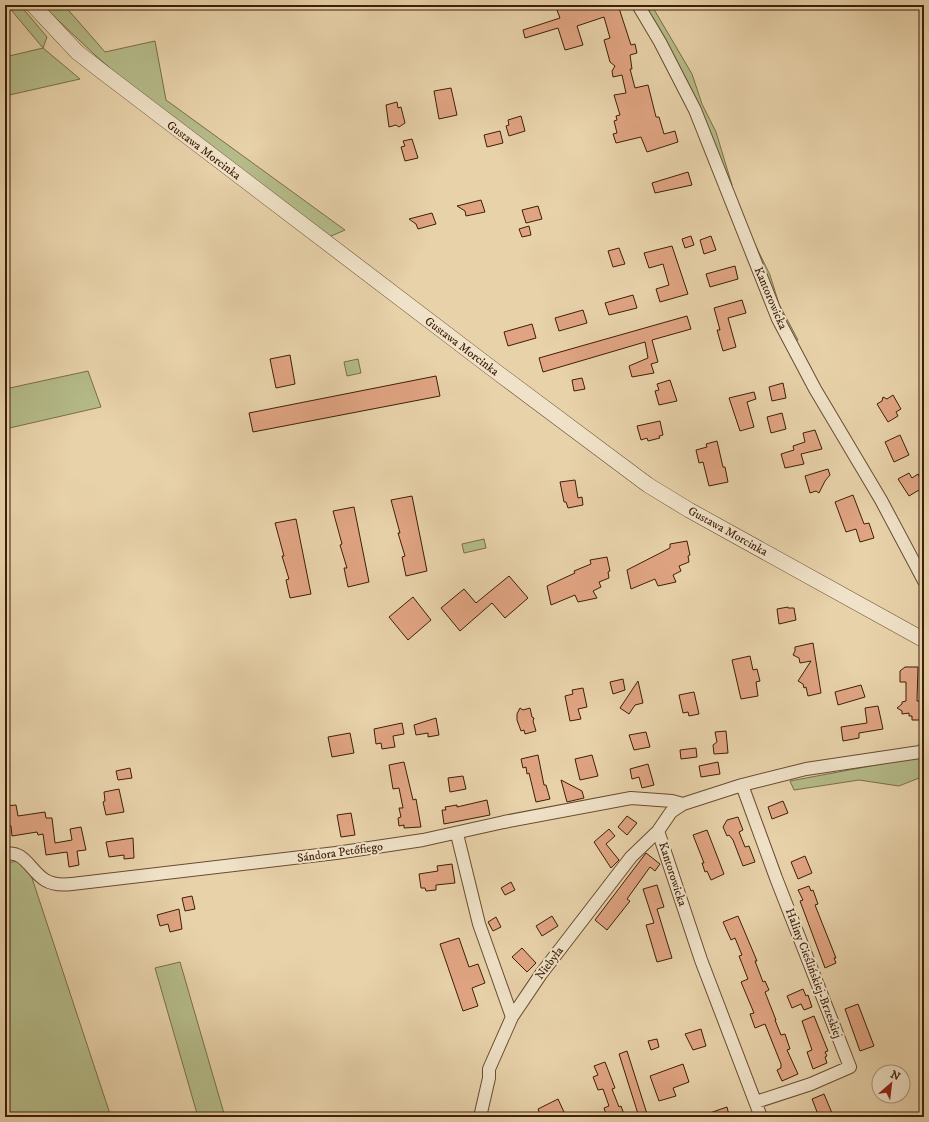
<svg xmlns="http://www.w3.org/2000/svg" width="929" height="1122" font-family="'IM FELL DW Pica',serif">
	<rect width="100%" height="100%" fill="#e8d2aa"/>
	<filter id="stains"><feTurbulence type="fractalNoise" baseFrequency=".005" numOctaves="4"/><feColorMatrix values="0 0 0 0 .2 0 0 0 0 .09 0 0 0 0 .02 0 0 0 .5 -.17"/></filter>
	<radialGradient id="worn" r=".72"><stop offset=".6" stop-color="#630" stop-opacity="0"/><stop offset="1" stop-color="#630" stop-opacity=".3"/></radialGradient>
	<path fill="#b5bc8a" stroke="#7a6e48" d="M7 5H20L47 37 43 48 80 79 5 96V57L43 48Z
		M42 5H64L105 52 155 41 166 100 345 230 329 237 142 96 95 55Z
		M652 6 692 74 702 104 716 132 732 185 687 84 648 13Z
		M752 238 770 275 779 304 798 340 794 342 784 320Z
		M358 359 361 373 347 376 344 362Z
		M88 371 101 407 5 429V389Z
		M484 539 486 548 464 553 462 544Z
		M924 756V776L899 786 859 780 794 790 790 781Z
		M26 860 111 1117H5V863Z
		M180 962 225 1117H198L155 968Z"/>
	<path fill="#e0a482" stroke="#3e1f07" d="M555 5H618L631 45 635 44 637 53 630 55 632 69H630L635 88 648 85 656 117H659L664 134 675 131 678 142 647 152 641 137 616 143 613 134 617 133 614 121 617 120 616 116 620 115 614 95 626 93 622 75 613 77 612 71 615 66 610 62 604 40 610 38 604 17 577 26 583 45 569 49 565 50 558 28 525 38 523 30 560 18Z
		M451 88 457 115 439 119 434 91Z
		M397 102 398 108 401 107 405 123 399 127 396 125 389 127 386 105Z
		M521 116 525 131 509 136 506 126 509 125 508 120Z
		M500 131 503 143 487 147 484 135Z
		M412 139 418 158 405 161 401 147 405 146 403 141Z
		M688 172 692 185 655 193 652 183Z
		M481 200 485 212 466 216 465 211 457 206Z
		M538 206 542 219 526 223 522 210Z
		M432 213 436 224 418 229 416 224 409 219Z
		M529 226 531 235 522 237 519 229Z
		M691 236 694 245 685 248 682 239Z
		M711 236 716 250 704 254 700 240Z
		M672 246 688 294 660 302 656 289 669 285 663 264 649 268 644 253Z
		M619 248 625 264 613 267 608 251Z
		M735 266 738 279 710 287 706 274Z
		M633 295 637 308 609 315 605 303Z
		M742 300 746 313 728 318 736 347 723 351 717 330H720L714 308Z
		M583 310 587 323 559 331 555 318Z
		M687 316 691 329 652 340 658 362 651 364 654 373 632 377 629 366 648 358 645 342 543 372 539 358Z
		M532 324 536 338 508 346 504 332Z
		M290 355 295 384 276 388 270 359Z
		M436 376 440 396 253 432 249 413Z
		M582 378 585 389 574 391 572 380Z
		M670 380 677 401 659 405 655 391 659 390 657 384Z
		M783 383 786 398 772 401 769 387Z
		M754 392 756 399 747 402 754 427 740 431 729 398Z
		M893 395 901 409 896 412 898 416 888 422 877 404 882 401 883 397 887 399Z
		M782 413 786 429 771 433 767 417Z
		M660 421 663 435 659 436 660 438 648 441 647 438 641 440 637 426Z
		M815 430 822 449 801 454 804 464 785 468 781 454 794 450 793 446 805 442 803 433Z
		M900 435 909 455 894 462 885 442Z
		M717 441 723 467H725L728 482 709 486 703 462 699 463 696 450 707 447 706 444Z
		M828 469 830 475 825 481 819 493 816 491 810 493 805 476Z
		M909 473 912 478 918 474 924 487 909 496 898 479Z
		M575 480 578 498 582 497 583 505 568 508 566 502H564L560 482Z
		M853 495 864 524 869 523 874 538 860 542 856 529 846 532 835 502Z
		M412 496 427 571 406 576 402 557 405 556 398 533H400L391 500Z
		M354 507 369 582 348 587 344 568H347L340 545 342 544 333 511Z
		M296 519 311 594 290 598 286 580 289 579 282 556H284L275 523Z
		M687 541 690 555 688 556 689 562 679 566 681 571 673 575 676 582 658 586 655 579 631 589 627 570 670 548V544Z
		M607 557 610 571 608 572 609 578 599 582 601 587 593 591 597 598 578 602 575 595 551 605 547 586 575 573 574 571 591 564 590 560Z
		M509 576 528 598 505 618 492 603 460 631 441 608 464 589 476 603Z
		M413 597 431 620 408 640 389 617Z
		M788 607V608H794L796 620 779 624 777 609Z
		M813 643 821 693 808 696 806 687 804 688 803 684 798 681 811 661 800 663 799 658 793 655 795 651V647Z
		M750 656 753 670 757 669 760 681 756 682 758 696 741 699 732 660Z
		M905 667H918L917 701H921V720H912V716H909V713L902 714V711L897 708 902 704V702L906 701V682H900V671Z
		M623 679 625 690 613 694 610 682Z
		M638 681 643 703 635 705 629 714 620 708Z
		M861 685 865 697 838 705 835 692Z
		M583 688 587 707 578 709 581 719 570 721 565 696 573 694 572 690Z
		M694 692 699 714 689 716 688 712 683 713 679 695Z
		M878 706 883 729 859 733V738L843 741 841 727 867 723 865 708Z
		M520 708 523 710 530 708 532 717 534 718 533 721 536 731 525 734 524 730 521 731 517 720V714Z
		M436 718 439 735 428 737V733L416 735 414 725Z
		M402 723 404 734 393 736 395 747 382 749 381 743 376 744 374 729Z
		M726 731 728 753 714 754 713 745 717 742 715 732Z
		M646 732 650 747 634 750 629 735Z
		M350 733 354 753 332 757 328 737Z
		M696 748 697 757 681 759 680 750Z
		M538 755 544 785H546L550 799 536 802 529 773 527 774 526 767 523 768 521 759Z
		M592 755 598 776 580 780 575 759Z
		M404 762 413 800 416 799 421 827 404 828V825L399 826 398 818 401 817 399 808H403L399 788 393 789 389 765Z
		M718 762 720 774 701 777 699 766Z
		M648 764 654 785 642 788 639 777 632 779 630 769Z
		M130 768 132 778 118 780 116 771Z
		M463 776 466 789 450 792 448 778Z
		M561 780 582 791 584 798 567 802Z
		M119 789 124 812 106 815 103 802 105 801 104 792Z
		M487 800 490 815 444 824 442 810H446L445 807 457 805V807Z
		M783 801 788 813 772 819 768 807Z
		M16 805 18 816 45 812 46 818H52L55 843 72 840 70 829 81 827 86 850 77 851 79 865 69 867 67 852 46 855 43 834 38 835 37 832 12 836 11 826 5 824V806Z
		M351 813 355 835 341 837 337 815Z
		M627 816 637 823 627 835 618 827Z
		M738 817 743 830 739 832 745 847 749 846 755 862 743 866 733 840 729 835 727 836 723 827 727 820Z
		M609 829 615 836 606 844 619 860 611 868 594 842Z
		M707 830 724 874 711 880 707 871 705 872 702 863H704L693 835Z
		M133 838 134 858 124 859V855L109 857 106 842Z
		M646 853 660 864 655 871 650 867 627 899 630 901 607 930 595 920Z
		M805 856 812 873 798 879 791 862Z
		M452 864 455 883 436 885V890L426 891 425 888H421L419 874 438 871 437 866Z
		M511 882 515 890 505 895 501 888Z
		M657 885 664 907 657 909 672 958 657 962 646 925 654 923 643 889Z
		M809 886 811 891 813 890 818 904 815 905 836 958H834L836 963 825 968 800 901 803 900 798 890Z
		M192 896 195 909 185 911 182 898Z
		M179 909 182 929 170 932 168 924 160 926 157 915Z
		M552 916 558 926 542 936 536 926Z
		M738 916 757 961H755L763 982 765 981 769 990 765 992 776 1020H775L781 1035 785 1034 790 1049 787 1050 798 1074 782 1081 777 1070 781 1068V1064L765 1024 755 1028 750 1014 754 1013 741 982 748 979 739 956 742 955 735 938 731 940 723 922Z
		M496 917 501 927 493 931 488 922Z
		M459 938 469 967 478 964 485 983 472 988 478 1006 463 1011 440 944Z
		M522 948 536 963 527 972 512 957Z
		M803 989 806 996 808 995 812 1007 804 1010 801 1004 792 1008 787 996Z
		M858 1004 874 1046 860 1051 845 1009Z
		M814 1016 828 1051 825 1052 827 1056 825 1057 827 1063 813 1069 807 1052 812 1050 802 1021Z
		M701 1029 706 1046 693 1050 685 1034Z
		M657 1039 659 1047 651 1050 648 1041Z
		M627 1051 648 1117H639L619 1054Z
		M605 1062 615 1088 612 1089 619 1107 621 1106 625 1117H607L604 1108 609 1106 603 1089 598 1090 593 1077 598 1075 594 1066Z
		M683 1064 689 1082 673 1088 676 1096 659 1101 650 1076Z
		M824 1094 832 1113 819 1117 812 1099Z
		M558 1099 564 1112 550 1117H541L538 1109Z
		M727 1107 729 1115 701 1117V1116Z"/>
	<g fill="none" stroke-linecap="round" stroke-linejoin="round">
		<g stroke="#684c30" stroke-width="14">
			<path id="minor" d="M638 5 660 42 695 110 778 319 815 389 881 500 924 581
				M742 785 776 878 850 1067 811 1084 756 1102
				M658 831 701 960 761 1117
				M457 834 479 924 512 1017
				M5 854C25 850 30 871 45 880 53 885 63 885 72 884L336 853 423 840 504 822 631 798 672 801 683 804
				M480 1117 489 1078V1069L512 1017 541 974 631 857 658 831 671 812 683 804 742 785 806 769 920 752 924 749"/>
		</g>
		<g stroke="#684c30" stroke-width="16">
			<path id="tertiary" d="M33 5 77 52 100 70 498 373 648 485 689 510 924 640"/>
		</g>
		<use href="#minor" stroke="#f0e2c8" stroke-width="12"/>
		<use href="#tertiary" stroke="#f0e2c8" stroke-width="15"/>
	</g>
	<g text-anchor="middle" stroke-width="4" stroke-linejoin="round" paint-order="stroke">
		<g font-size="12" fill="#3e1f07" stroke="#f0e2c8">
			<text transform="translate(204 150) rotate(37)" y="4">Gustawa Morcinka</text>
			<text transform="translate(771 298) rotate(67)" y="4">Kantorowicka</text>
			<text transform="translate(462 346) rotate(37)" y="4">Gustawa Morcinka</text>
			<text transform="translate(728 531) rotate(29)" y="4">Gustawa Morcinka</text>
			<text transform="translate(340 852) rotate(-8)" y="4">Sándora Petőfiego</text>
			<text transform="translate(673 874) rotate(72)" y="4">Kantorowicka</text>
			<text transform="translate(549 963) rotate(-53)" y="4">Niebyła</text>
			<text transform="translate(814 973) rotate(69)" y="4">Haliny Cieślińskiej-Brzeskiej</text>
		</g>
	</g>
	<rect width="929" height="1122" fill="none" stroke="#e8d2aa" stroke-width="20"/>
	<rect x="6" y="6" width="917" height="1110" fill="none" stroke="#3e1f07" stroke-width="2"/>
	<rect x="10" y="10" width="909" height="1102" fill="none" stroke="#3e1f07"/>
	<g transform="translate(891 1084) rotate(28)"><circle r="19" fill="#f0e2c8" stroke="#a9947b"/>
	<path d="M0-3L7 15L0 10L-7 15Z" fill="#8f2418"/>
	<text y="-6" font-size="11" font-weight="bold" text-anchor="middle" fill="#3e1f07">N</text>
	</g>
	<rect width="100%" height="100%" filter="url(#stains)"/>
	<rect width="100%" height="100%" fill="url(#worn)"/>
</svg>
